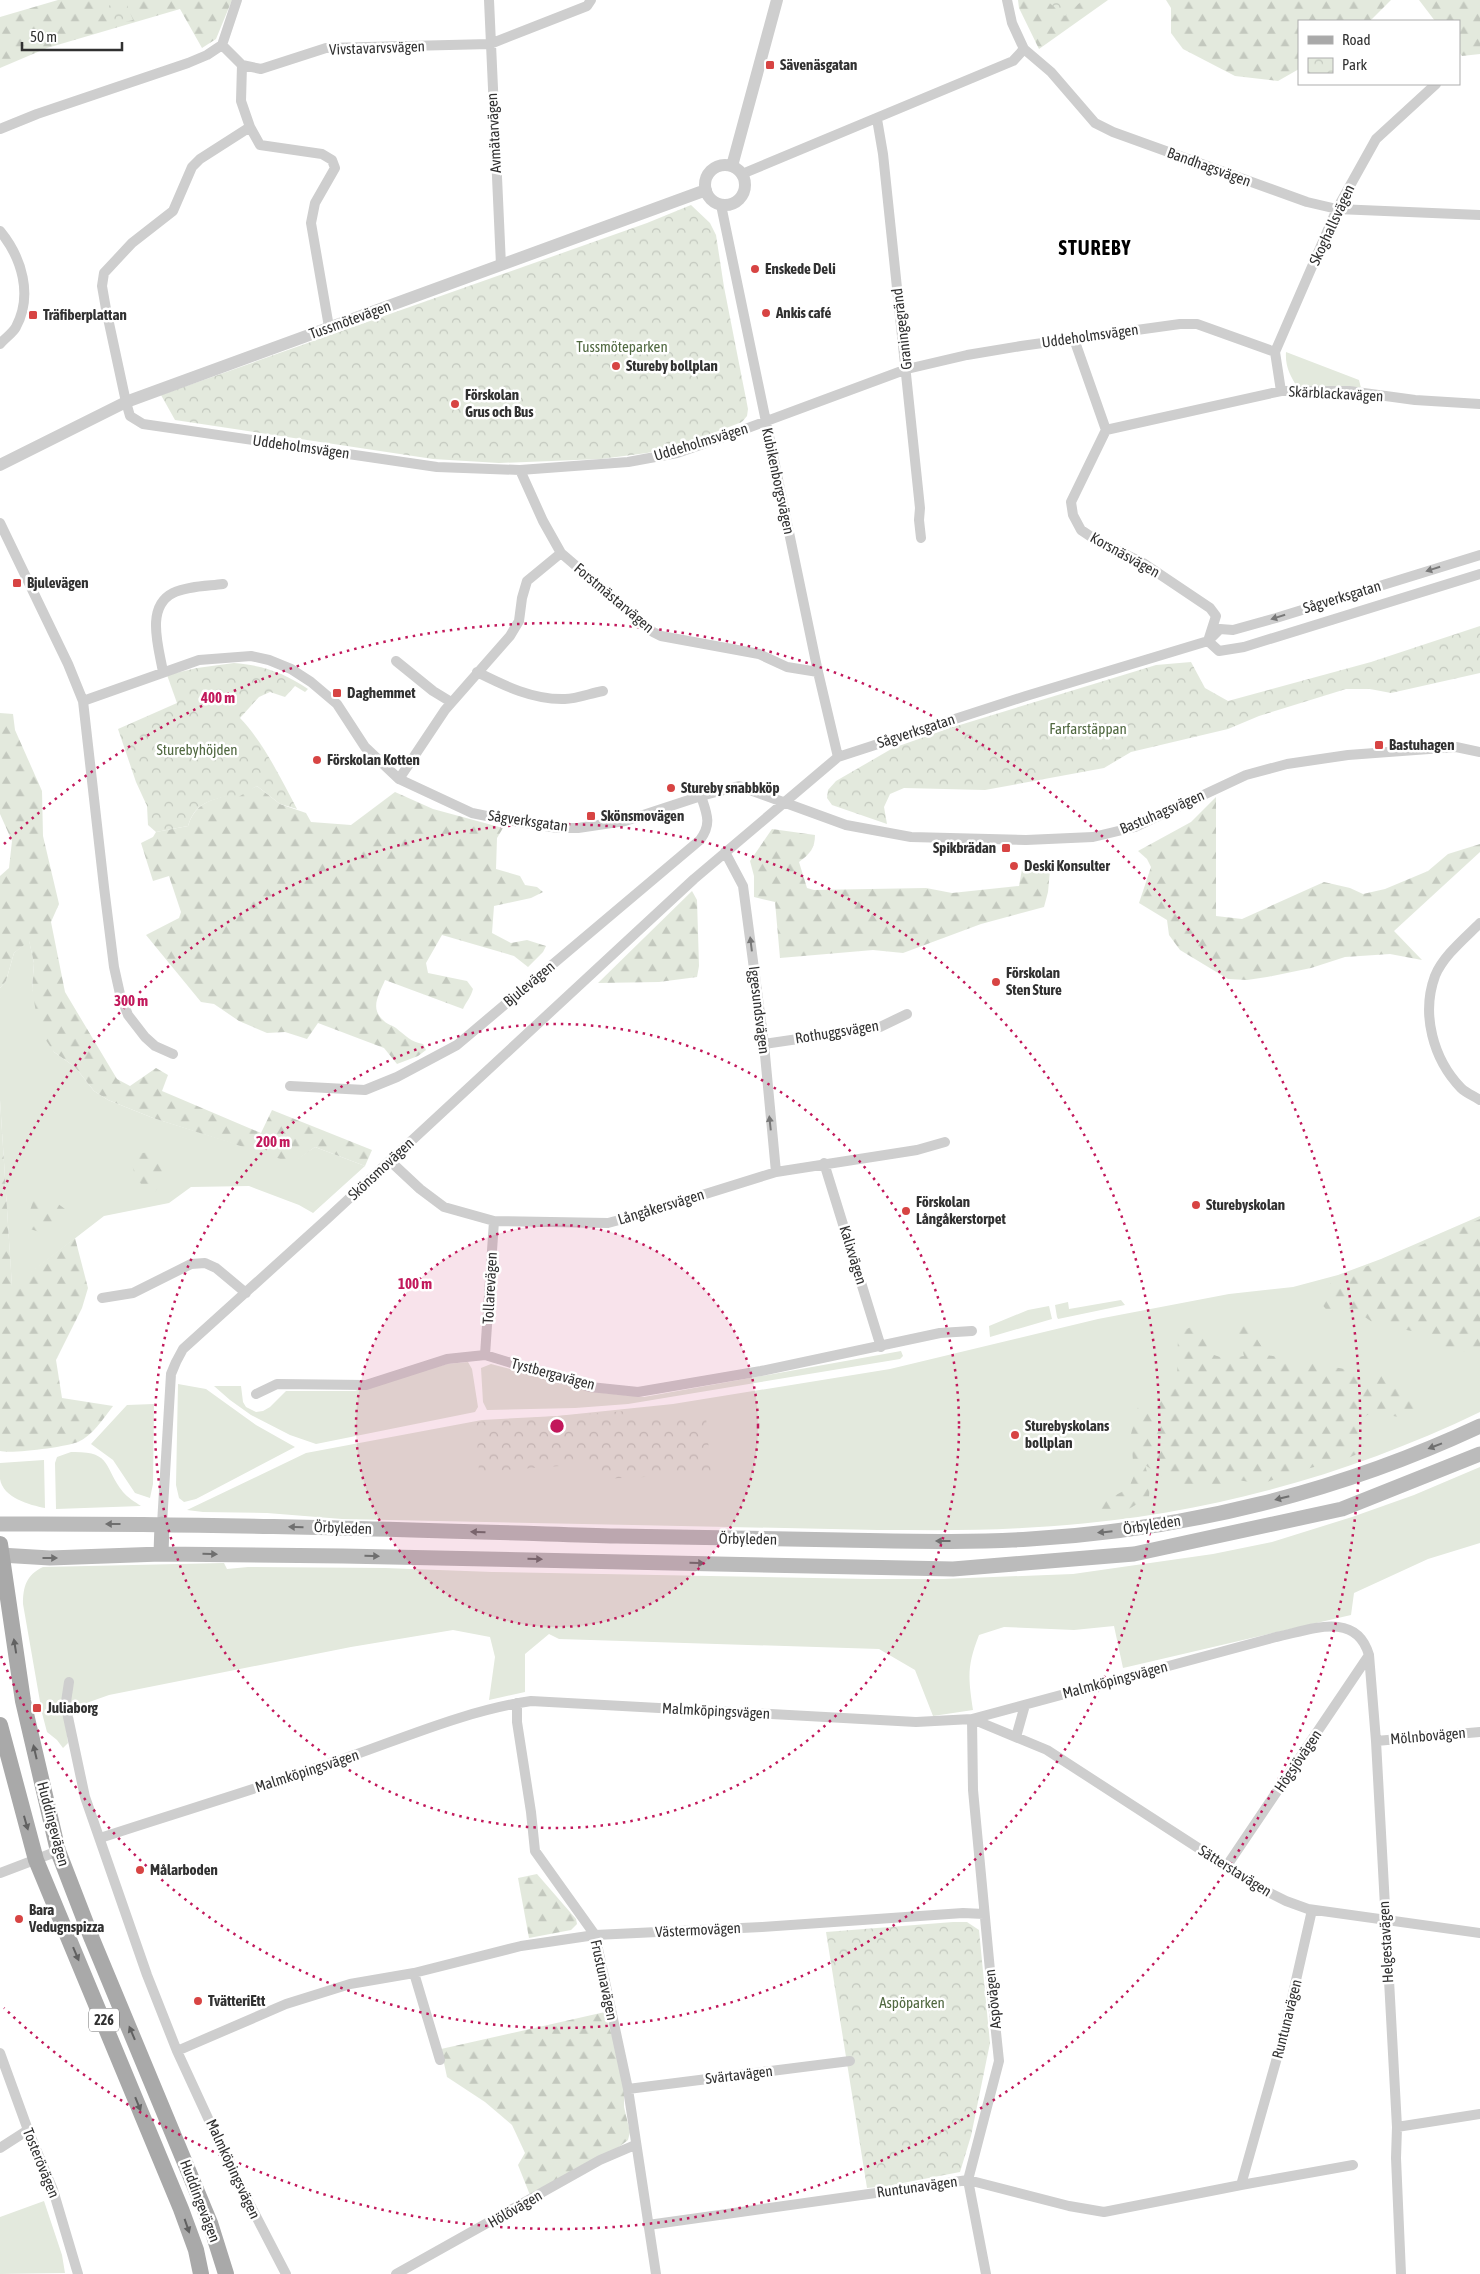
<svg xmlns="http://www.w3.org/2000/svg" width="1480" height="2274" font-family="'Asap Condensed',sans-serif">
	<defs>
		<pattern id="forest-firs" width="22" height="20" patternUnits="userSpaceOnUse" patternTransform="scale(1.25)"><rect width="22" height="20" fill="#e3e9dd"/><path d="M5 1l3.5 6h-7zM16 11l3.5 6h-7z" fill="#c3c8be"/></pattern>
		<pattern id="park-crowns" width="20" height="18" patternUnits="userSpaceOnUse" patternTransform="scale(1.25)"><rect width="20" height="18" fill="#e3e9dd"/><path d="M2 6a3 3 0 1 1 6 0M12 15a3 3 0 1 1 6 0" fill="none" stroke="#c3c8be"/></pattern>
	</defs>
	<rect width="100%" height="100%" fill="#fff"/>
	<path fill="#e3e9dd" d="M1286 352 1359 380 1362 392 1298 388C1290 376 1285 366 1286 352Z
		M29 940 34 963 32 989 54 1052 75 1067 94 1091 108 1100 153 1118 293 1162 315 1147 365 1166 313 1213 299 1205 249 1186 191 1187 169 1203 104 1216 12 1287 0 1100V988L6 981 14 953Z
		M1480 1216V1412C1337 1481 1181 1521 1022 1528 974 1531 926 1530 878 1530L342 1519 267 1513 203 1512 187 1510 306 1453 482 1420 557 1416 673 1404 890 1369 1098 1319 1229 1294 1293 1287 1338 1275 1381 1259Z
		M1121 1300 1125 1305 1058 1319 1057 1317 1055 1305 1068 1302 1069 1309Z
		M1049 1306 1052 1319 990 1337 989 1326 1028 1310Z
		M901 1351 903 1356 900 1359 628 1404 575 1408 487 1410 483 1402 481 1368 491 1364 603 1393 644 1397Z
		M468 1362 472 1369 478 1407 475 1412 316 1444 290 1435 251 1415 230 1400 214 1386H241L243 1402 246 1407 256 1412 263 1411 270 1407 286 1391H355L447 1364Z
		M178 1384 206 1389 256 1425 295 1447 196 1499 184 1502 179 1498 176 1485Z
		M154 1404 153 1484 150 1498 135 1493 113 1460 91 1444 127 1405Z
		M71 1452C113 1451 103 1467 123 1492 127 1497 135 1502 141 1506L56 1509 55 1463 57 1457Z
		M44 1460 45 1508C30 1505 3 1498 0 1479 0 1474 0 1468 0 1463Z
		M1480 1467V1543L1428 1559 1354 1593 1351 1615 1123 1668 1114 1626 1074 1630 1004 1627 979 1635C967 1666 968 1677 973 1710L933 1716 915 1670 879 1649 559 1639 549 1634 525 1654V1692L489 1700 495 1657 490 1637 453 1630 351 1647 109 1695 64 1711 68 1743 63 1748 57 1740 47 1732 42 1713 23 1604C23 1587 26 1575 43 1567L224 1563 227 1569 248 1567 385 1568 492 1572 866 1579H943L1073 1574 1213 1554 1272 1542 1352 1517 1414 1495Z
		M44 2201 62 2255 65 2273 0 2274V2217Z"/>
	<path fill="url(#forest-firs)" d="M58 0H232L216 39 202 48 180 9 47 48 0 68V17Z
		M1018 0H1108L1039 49 1019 8Z
		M1166 0H1391L1370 21H1299V69L1278 81 1235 76 1183 49 1171 33V8Z
		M1419 0H1480V54L1462 56 1459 52V21H1435Z
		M0 713 13 714 15 730 42 791 43 836 59 904 51 922 65 992 117 1079 130 1086 156 1068 168 1075 162 1091 261 1133 272 1110 372 1150 365 1166 315 1147 293 1163 153 1118 108 1100 94 1091 75 1067 54 1052 39 1030 32 989 34 963 29 941 14 953 6 981 0 988V876L9 868 12 841 0 814Z
		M257 786 280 804 306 813 311 822 351 825 395 792 433 809 503 828 497 838 496 869 520 876 525 885 537 887 543 892 531 898 494 906 492 933 511 943 527 940 546 946 543 952 528 967 514 956 442 935 426 963 428 973 467 981 473 989C471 997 466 1002 463 1009L385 980C380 993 369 1008 383 1020 386 1024 392 1025 396 1028 406 1036 411 1042 423 1044L426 1050 418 1056 397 1064 384 1048 318 1023 307 1039 285 1032 267 1033 239 1021 214 1004 201 1002 146 935 179 918 181 912 169 876 153 881 141 843 153 837 156 832 188 826C198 792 231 800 257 786Z
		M1216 797V916L1242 919 1324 882 1350 888 1363 894 1385 889 1428 871 1448 854 1480 844V852L1394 931 1422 960 1390 954 1345 957 1311 968 1267 977 1247 980 1228 979 1180 950 1169 935 1167 920 1139 903 1151 867 1147 859 1138 851 1191 822Z
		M772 829 815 835C815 848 810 854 799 862L807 888 814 890 926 888 952 893 1019 886 1024 858 1043 865 1050 870 1048 892 1044 907 981 924 903 953 873 950 780 958 775 902 754 897V876L750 861Z
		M692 891 697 900 699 966 697 977 659 982 598 983Z
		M0 1100 12 1286 75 1238 88 1288 82 1308 56 1360 62 1398 113 1406C104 1418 92 1436 78 1442 66 1447 12 1454 0 1451Z
		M153 1152 164 1163V1180L154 1193C140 1185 135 1180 132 1163L141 1153Z
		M41 1198 53 1200 65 1209 60 1223 46 1234 30 1229 28 1217 33 1201Z
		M1480 1219V1353L1444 1349 1417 1332 1375 1324 1362 1315 1347 1311 1330 1314 1320 1302 1326 1287 1340 1276 1403 1253Z
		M1236 1324 1248 1325 1267 1355 1394 1378 1410 1391 1421 1410 1404 1418 1388 1415H1367L1357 1424 1365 1437 1362 1452 1348 1458 1299 1471 1261 1484 1238 1480 1218 1488H1199L1175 1485 1145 1465 1150 1483 1149 1497 1127 1510H1092L1096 1500 1116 1495 1129 1488 1134 1475 1131 1434 1139 1403 1177 1384 1178 1333 1191 1327 1206 1337 1208 1353 1226 1359 1244 1356Z
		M537 1874 576 1919 577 1924 571 1930 529 1938 518 1878Z
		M605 2012 624 2077V2107L630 2132 628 2140 615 2150 530 2195 518 2165 525 2153 512 2125 485 2102 447 2077 441 2049Z"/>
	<path fill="url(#park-crowns)" d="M117 0H125L133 20 113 25 106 8Z
		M1046 0H1083L1065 16Z
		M691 205 710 223 716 235 724 287 748 409 747 416 742 422 700 438 676 446 647 453 601 459 499 463 433 459 175 420 161 395 647 223Z
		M1480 626V673L1391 693 1370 689H1346L1259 716 1228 729 1131 752 1104 768 985 790 904 788 890 794 884 807 887 824 832 805 827 798 828 790 836 781 893 748 950 728 1156 665 1191 662 1205 688 1228 701 1371 662Z
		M234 663C262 665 285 673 308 689L305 692 295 686 285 697 270 692 259 697 240 718C264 743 281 779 297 809L280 804 257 786 235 799 228 796C207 801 195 804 188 826L156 832 148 825 147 806 136 782 118 729 177 703 167 675 197 668Z
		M627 1411 635 1421 706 1417 711 1474 600 1479 588 1464 479 1472 476 1422Z
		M953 1922H967L979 1930 990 2043 971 2136 960 2172 887 2186 867 2188 826 1932Z"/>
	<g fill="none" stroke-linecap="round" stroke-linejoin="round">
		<path stroke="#cecece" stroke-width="10" d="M489 0 501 265
			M1007 0 1012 23 1024 49 1051 72 1095 123 1113 132 1307 202 1337 209 1480 215
			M222 45 237 0
			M242 65 241 101 250 127 260 145 322 154 332 160 335 168 315 203 311 223 329 327
			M877 119 883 154 920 508 919 520 921 538
			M250 127 200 159 192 167 173 211 132 243 104 273 102 286 106 309 126 402 130 416 143 424 437 467 520 470 628 462 677 453 729 435 907 369 967 355 1021 346 1180 324H1197L1275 352
			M0 129 37 114 188 63 207 55 222 45 242 65 261 69 326 48 490 44 587 6 591 0
			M742 174 1013 61 1024 49
			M721 205 818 672 838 757
			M0 231C22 258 33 295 16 327 13 333 5 338 0 344
			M1074 339 1106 430 1071 502 1073 515 1081 530 1096 540 1143 563 1210 608 1216 616 1208 641
			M1281 391 1275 352 1337 209 1376 139 1436 84
			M1106 430 1281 391H1349L1415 400 1480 404
			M520 470 543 521 561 553 653 632 661 636 759 654 787 667 818 672
			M0 523 68 664 83 701 104 887 114 967 120 994 128 1015 145 1037 155 1046 173 1054
			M1210 639 1220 629 1233 630 1276 618 1480 555
			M396 661 433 691 451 702
			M163 672C159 648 145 607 173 593 187 586 208 586 223 584
			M477 672C505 686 533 700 565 699 577 699 591 693 603 691
			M83 701 199 660 251 656 269 660 291 669 311 682 337 704 365 747 399 779 472 813 506 820 558 828H578L625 821 701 796 739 786 846 825 911 837 1026 840 1093 837 1135 827 1246 775 1287 764 1348 755 1456 747 1480 752
			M399 779 445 710 510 636 519 621 522 598 527 581 561 553
			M725 852 743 886 764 1044 776 1172
			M1480 923C1465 938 1443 956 1435 976 1421 1014 1433 1059 1461 1088 1466 1093 1474 1096 1480 1100
			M764 1044 880 1027 907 1014
			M290 1086 365 1090 397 1077 457 1045 700 840C712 824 707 814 701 796
			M390 1161 420 1189 444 1207 494 1221 608 1223 638 1215 776 1172 917 1150 945 1142
			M824 1163 881 1347
			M102 1298 133 1293 191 1264 205 1263 216 1268 246 1293
			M485 1355 494 1221
			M256 1394 277 1384 366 1385 447 1359 485 1355 590 1387 638 1392 761 1371 940 1333 972 1331
			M162 1524 171 1374 176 1362 183 1349 327 1219 694 879 838 757 1026 696 1208 641 1219 651 1244 647 1480 574
			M69 1682 66 1702 68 1717 85 1797 147 1975 177 2051 231 2168 286 2274
			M517 1703V1722L531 1812 535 1851 595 1935 628 2089 656 2274
			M1016 1737 1025 1705
			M1376 1741 1480 1732
			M100 1838C176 1813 253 1790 328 1764 395 1742 462 1711 531 1701L916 1722 972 1719 1276 1637C1310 1630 1356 1610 1369 1655L1376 1741 1397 2127 1396 2158 1401 2274
			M1226 1867 1369 1655
			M0 1873 58 1851
			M414 1973 440 2060
			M177 2051 286 2004 350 1984 414 1973 521 1946 595 1935 762 1927 963 1913 984 1914
			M0 2053 28 2130 53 2190 78 2274
			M628 2089 850 2061
			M1397 2127 1480 2114
			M0 2148 28 2130
			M1241 2185 1353 2165
			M648 2225 968 2180 1069 2206 1104 2212 1241 2185 1284 2033 1312 1910
			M396 2274 600 2160 635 2145
			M986 2274 968 2180 999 2061 994 2013 973 1790 972 1719 1047 1750 1260 1888 1286 1901 1308 1909 1480 1933"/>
		<path stroke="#cecece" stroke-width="12" d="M705 185a20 20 0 1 1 40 0a20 20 0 1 1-40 0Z
			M732 166 777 0
			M0 465 126 402 706 190"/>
		<path stroke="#bbb" stroke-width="15" d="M0 1524C206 1523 411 1530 617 1536 692 1538 767 1539 842 1540 905 1541 968 1543 1030 1539 1185 1530 1339 1492 1480 1426
			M161 1554 162 1524
			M0 1555 50 1558 161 1554 343 1556 953 1569 1134 1554 1342 1509 1480 1454"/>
		<path stroke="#a9a9a9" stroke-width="16" d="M0 1544 23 1701 58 1851 92 1939 210 2223 226 2274
			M0 1725 36 1860 181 2209 196 2250 201 2274"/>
	</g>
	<defs><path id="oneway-solid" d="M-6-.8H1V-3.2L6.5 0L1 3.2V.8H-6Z" transform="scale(1.25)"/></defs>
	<g fill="#787878">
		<use href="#oneway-solid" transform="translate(1433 569) rotate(163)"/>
		<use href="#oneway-solid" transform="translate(1278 617) rotate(163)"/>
		<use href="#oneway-solid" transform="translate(751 944) rotate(-97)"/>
		<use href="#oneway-solid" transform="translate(770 1123) rotate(-96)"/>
	</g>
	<g fill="#6f6f6f">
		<use href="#oneway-solid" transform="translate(1435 1446) rotate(159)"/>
		<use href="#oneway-solid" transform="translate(1282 1498) rotate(166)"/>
		<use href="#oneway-solid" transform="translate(113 1524) rotate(-180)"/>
		<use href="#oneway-solid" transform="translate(296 1527) rotate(-178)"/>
		<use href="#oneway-solid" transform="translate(478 1532) rotate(-178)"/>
		<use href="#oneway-solid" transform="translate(1105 1532) rotate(174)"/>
		<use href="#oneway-solid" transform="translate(943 1541) rotate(180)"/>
		<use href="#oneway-solid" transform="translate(210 1554) rotate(1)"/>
		<use href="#oneway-solid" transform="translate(372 1556) rotate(1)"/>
		<use href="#oneway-solid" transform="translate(50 1558)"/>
		<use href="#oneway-solid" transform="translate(535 1559) rotate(1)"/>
		<use href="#oneway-solid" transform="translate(697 1563) rotate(1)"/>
	</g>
	<g fill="#616161">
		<use href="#oneway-solid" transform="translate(15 1646) rotate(-99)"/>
		<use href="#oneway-solid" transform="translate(35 1752) rotate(-103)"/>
		<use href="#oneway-solid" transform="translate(26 1823) rotate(74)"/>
		<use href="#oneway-solid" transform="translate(76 1954) rotate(67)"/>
		<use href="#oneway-solid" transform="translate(132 2033) rotate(-113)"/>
		<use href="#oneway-solid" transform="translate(138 2104) rotate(68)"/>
		<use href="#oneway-solid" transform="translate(187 2226) rotate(71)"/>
	</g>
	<circle cx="557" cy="1426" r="201" fill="#c2185b" fill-opacity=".12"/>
	<g fill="none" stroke="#c2185b" stroke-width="2.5" stroke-dasharray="2.5 5">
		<circle cx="557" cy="1426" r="201"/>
		<circle cx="557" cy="1426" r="402"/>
		<path d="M1 1196A602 602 0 1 1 1 1656"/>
		<path d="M4 844A803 803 0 1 1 4 2008"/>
	</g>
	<g fill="#d74443" stroke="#fff" stroke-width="2">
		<rect x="765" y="60" width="10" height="10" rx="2.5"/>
		<circle cx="755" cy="269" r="5"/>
		<circle cx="766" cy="313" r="5"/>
		<rect x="28" y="310" width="10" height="10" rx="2.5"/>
		<circle cx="616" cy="366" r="5"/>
		<circle cx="455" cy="404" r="5"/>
		<rect x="12" y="578" width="10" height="10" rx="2.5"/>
		<rect x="332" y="688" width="10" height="10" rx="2.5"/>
		<rect x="1374" y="740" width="10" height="10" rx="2.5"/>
		<circle cx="317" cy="760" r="5"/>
		<circle cx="671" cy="788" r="5"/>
		<rect x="586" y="811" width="10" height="10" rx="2.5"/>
		<rect x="1001" y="843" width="10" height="10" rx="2.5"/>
		<circle cx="1014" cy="866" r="5"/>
		<circle cx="996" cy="982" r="5"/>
		<circle cx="1196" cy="1205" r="5"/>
		<circle cx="906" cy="1211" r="5"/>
		<circle cx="1015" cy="1435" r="5"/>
		<rect x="32" y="1703" width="10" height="10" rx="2.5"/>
		<circle cx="140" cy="1870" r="5"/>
		<circle cx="19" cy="1919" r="5"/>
		<circle cx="198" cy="2001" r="5"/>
	</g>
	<g text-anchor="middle" stroke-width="5" stroke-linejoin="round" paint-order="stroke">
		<rect fill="#fff" stroke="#6f6f6f" stroke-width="1" x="89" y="2008.5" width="30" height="23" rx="4"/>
		<g font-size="14" font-weight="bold" fill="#313131">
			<text x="104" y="2025">226</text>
		</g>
		<g font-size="15" fill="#313131" stroke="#fff">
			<text transform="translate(377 48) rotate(-2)" y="5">Vivstavarvsvägen</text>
			<text transform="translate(494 133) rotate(-93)" y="5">Avmätarvägen</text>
			<text transform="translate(1209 167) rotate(20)" y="5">Bandhagsvägen</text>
			<text transform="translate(1332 225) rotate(-65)" y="5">Skoghallsvägen</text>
			<text transform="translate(350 320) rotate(-20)" y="5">Tussmötevägen</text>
			<text transform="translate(902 329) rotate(-97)" y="5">Graningegränd</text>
			<text transform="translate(1090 336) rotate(-8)" y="5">Uddeholmsvägen</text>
			<text transform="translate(1336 394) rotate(3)" y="5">Skärblackavägen</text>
			<text transform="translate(701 442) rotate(-17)" y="5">Uddeholmsvägen</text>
			<text transform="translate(301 447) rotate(8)" y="5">Uddeholmsvägen</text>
			<text transform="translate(778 481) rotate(78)" y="5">Kubikenborgsvägen</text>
			<text transform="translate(1125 555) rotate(29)" y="5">Korsnäsvägen</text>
			<text transform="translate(1342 597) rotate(-17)" y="5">Sågverksgatan</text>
			<text transform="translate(614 598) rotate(40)" y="5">Forstmästarvägen</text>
			<text transform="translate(916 731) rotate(-18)" y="5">Sågverksgatan</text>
			<text transform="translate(1162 812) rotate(-23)" y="5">Bastuhagsvägen</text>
			<text transform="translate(528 821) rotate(8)" y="5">Sågverksgatan</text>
			<text transform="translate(529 984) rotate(-40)" y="5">Bjulevägen</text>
			<text transform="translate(759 1010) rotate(83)" y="5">Iggesundsvägen</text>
			<text transform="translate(837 1032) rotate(-9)" y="5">Rothuggsvägen</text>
			<text transform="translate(381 1169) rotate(-43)" y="5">Skönsmovägen</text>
			<text transform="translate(661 1207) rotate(-17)" y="5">Långåkersvägen</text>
			<text transform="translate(853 1255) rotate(73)" y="5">Kalixvägen</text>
			<text transform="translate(490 1288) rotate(-87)" y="5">Tollarevägen</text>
			<text transform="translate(553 1374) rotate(15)" y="5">Tystbergavägen</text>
			<text transform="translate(1152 1525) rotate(-9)" y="5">Örbyleden</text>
			<text transform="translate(343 1528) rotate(2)" y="5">Örbyleden</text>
			<text transform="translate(748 1539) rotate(1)" y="5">Örbyleden</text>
			<text transform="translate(1115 1680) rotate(-15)" y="5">Malmköpingsvägen</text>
			<text transform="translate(716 1711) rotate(3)" y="5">Malmköpingsvägen</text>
			<text transform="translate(1428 1736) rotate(-5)" y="5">Mölnbovägen</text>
			<text transform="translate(1298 1761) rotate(-56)" y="5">Högsjövägen</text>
			<text transform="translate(307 1771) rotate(-18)" y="5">Malmköpingsvägen</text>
			<text transform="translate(53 1824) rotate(75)" y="5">Huddingevägen</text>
			<text transform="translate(1235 1871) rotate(32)" y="5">Sätterstavägen</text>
			<text transform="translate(698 1930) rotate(-3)" y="5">Västermovägen</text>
			<text transform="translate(1386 1942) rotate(-93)" y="5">Helgestavägen</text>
			<text transform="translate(604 1980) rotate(78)" y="5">Frustunavägen</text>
			<text transform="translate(993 1999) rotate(-96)" y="5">Aspövägen</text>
			<text transform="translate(1287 2019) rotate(-76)" y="5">Runtunavägen</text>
			<text transform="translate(739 2075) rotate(-7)" y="5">Svärtavägen</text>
			<text transform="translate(41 2163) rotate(68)" y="5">Tosterövägen</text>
			<text transform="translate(233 2169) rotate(65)" y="5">Malmköpingsvägen</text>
			<text transform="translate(917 2187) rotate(-8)" y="5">Runtunavägen</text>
			<text transform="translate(200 2201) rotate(69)" y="5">Huddingevägen</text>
			<text transform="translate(515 2209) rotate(-30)" y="5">Hölövägen</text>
		</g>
		<g font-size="15" font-weight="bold" fill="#313131" stroke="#fff" text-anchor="start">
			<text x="780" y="70">Sävenäsgatan</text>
			<text x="765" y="274">Enskede Deli</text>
			<text x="776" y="318">Ankis café</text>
			<text x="43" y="320">Träfiberplattan</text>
			<text x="626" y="371">Stureby bollplan</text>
			<text x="465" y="400">Förskolan<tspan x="465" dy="17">Grus och Bus</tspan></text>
			<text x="27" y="588">Bjulevägen</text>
			<text x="347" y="698">Daghemmet</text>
			<text x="1389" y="750">Bastuhagen</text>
			<text x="327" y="765">Förskolan Kotten</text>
			<text x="681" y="793">Stureby snabbköp</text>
			<text x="601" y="821">Skönsmovägen</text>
			<text x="996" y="853" text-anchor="end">Spikbrädan</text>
			<text x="1024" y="871">Deski Konsulter</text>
			<text x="1006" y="978">Förskolan<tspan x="1006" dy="17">Sten Sture</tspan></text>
			<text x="916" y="1207">Förskolan<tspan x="916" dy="17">Långåkerstorpet</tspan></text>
			<text x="1206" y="1210">Sturebyskolan</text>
			<text x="1025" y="1431">Sturebyskolans<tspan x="1025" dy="17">bollplan</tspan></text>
			<text x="47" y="1713">Juliaborg</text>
			<text x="150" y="1875">Målarboden</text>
			<text x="29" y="1915">Bara<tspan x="29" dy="17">Vedugnspizza</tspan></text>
			<text x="208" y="2006">TvätteriEtt</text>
		</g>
		<g font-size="15" fill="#516941" stroke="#fff">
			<text x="622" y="352">Tussmöteparken</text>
			<text x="1088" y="734">Farfarstäppan</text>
			<text x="197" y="755">Sturebyhöjden</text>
			<text x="912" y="2008">Aspöparken</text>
		</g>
		<g font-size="20" font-weight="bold" letter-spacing="1" fill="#000" stroke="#fff">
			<text x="1095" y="255">STUREBY</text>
		</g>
	</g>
	<circle cx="557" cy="1426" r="8" fill="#c2185b" stroke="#fff" stroke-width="2.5"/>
	<g font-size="15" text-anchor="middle" font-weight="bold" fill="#c2185b" stroke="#fff" stroke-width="5" stroke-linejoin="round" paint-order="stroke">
		<text x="218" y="703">400 m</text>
		<text x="131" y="1006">300 m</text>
		<text x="273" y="1147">200 m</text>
		<text x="415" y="1289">100 m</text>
	</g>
	<rect x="1298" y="20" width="162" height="65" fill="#ffffff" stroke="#adadad"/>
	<rect x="1308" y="36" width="25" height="8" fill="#a9a9a9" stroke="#adadad"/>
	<text x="1342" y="45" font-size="15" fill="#313131">Road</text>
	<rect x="1308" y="58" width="25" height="15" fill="url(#park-crowns)" stroke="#adadad"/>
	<text x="1342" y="70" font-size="15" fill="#313131">Park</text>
	<path d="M22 42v8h100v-8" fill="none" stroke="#313131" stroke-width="2.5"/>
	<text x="30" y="42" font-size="15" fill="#313131" stroke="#ffffff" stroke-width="4" paint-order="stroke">50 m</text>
</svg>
